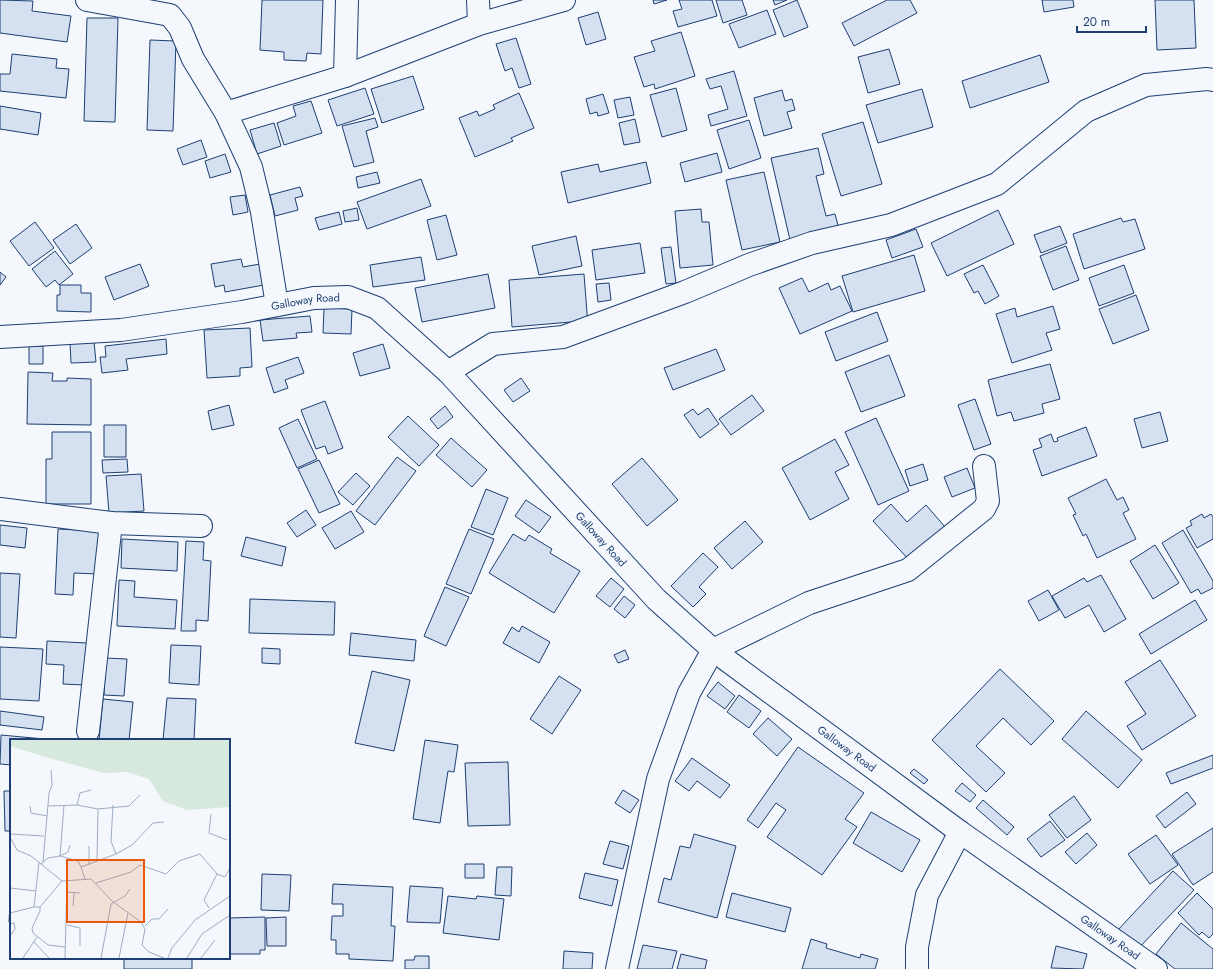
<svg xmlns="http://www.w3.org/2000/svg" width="1213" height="969" font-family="Jost,sans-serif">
	<rect width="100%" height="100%" fill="#f4f7fb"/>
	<path fill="#d5e0f0" stroke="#1d3f73" d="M0 0 33 1 32 11 71 16 67 42 0 33Z
		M262 0H323L321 54 307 53 306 61 284 60V52L260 50Z
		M653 0H667L654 4Z
		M679 0H712L717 16 678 27 673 11 682 9Z
		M716 0H742L747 15 723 23Z
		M773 0H787L775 5Z
		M797 0 808 27 784 37 773 10Z
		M887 0H910L917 13 854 46 842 23Z
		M1042 0H1073L1074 7 1044 12Z
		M1155 0H1194L1196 48 1157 50Z
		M767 10 776 34 739 48 729 24Z
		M598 12 606 39 586 45 578 18Z
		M87 18H118L115 122 84 121Z
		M681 32 695 76 655 89 654 84 644 87 634 57 655 51 651 41Z
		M516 38 531 84 519 88 512 68 505 71 496 44Z
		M150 40 176 41 173 131 147 130Z
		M889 49 900 84 868 93 858 57Z
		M12 54 57 59 56 68 69 69 66 98 0 91V74H10Z
		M1040 55 1049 82 970 108 962 81Z
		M734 71 747 116 711 126 708 115 728 109 721 86 710 89 706 79Z
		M413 76 424 109 382 123 371 89Z
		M365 88 374 114 337 126 328 100Z
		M676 88 687 130 662 137 650 95Z
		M922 89 933 127 878 143 866 105Z
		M782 90 785 101 792 99 795 110 787 112 792 128 764 136 754 98Z
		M519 93 534 128 511 138 513 141 475 157 459 118 477 111 479 116 495 109 493 105Z
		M603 94 609 113 598 116 597 112 590 114 586 99Z
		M630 97 634 115 618 118 614 100Z
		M311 101 322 133 284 145 277 123 296 116 293 106Z
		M0 106 41 113 38 135 0 129Z
		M375 118 378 127 366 131 374 162 354 167 342 126Z
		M635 119 640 142 624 145 619 123Z
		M749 120 761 158 729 169 717 130Z
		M863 122 882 184 841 196 822 134Z
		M274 123 281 146 257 154 250 130Z
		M201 140 207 157 183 165 177 149Z
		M818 148 824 174 816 176 826 216 835 214 839 229 790 240 771 158Z
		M717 153 722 172 685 182 680 163Z
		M225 154 231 172 210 178 205 161Z
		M646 162 651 183 568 203 561 172 598 164 600 172Z
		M377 172 380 183 358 188 356 177Z
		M764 172 780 242 742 250 726 180Z
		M421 179 431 206 367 229 357 202Z
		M300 187 303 196 295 198 298 210 275 216 270 195Z
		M245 195 248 212 233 215 230 197Z
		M357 208 359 220 345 222 343 211Z
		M701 209 702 222H709L713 265 680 268 675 211Z
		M998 210 1014 244 947 276 931 243Z
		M339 212 342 224 319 230 315 218Z
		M446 215 457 255 437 260 427 220Z
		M1121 218 1123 222 1135 219 1145 249 1084 269 1073 234Z
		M35 222 54 248 29 266 10 241Z
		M76 224 92 248 70 264 53 240Z
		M1060 226 1067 243 1041 253 1034 235Z
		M916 229 923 247 892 258 886 240Z
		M576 236 582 266 539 275 532 246Z
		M640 243 645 273 596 280 592 250Z
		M1066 246 1079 280 1053 290 1040 256Z
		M671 247 676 283 666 284 661 248Z
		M55 251 73 274 59 285 55 280 46 287 32 269Z
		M914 255 925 291 853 312 842 276Z
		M421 257 425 280 373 287 370 265Z
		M241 259 243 267 260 264 264 285 225 292 224 285 215 287 211 264Z
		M140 264 149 286 114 300 105 277Z
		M983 265 999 296 985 304 978 291 974 293 964 274Z
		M1124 265 1134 293 1099 306 1089 278Z
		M0 272 6 277 0 285Z
		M488 274 495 308 422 322 415 288Z
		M584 274 588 326 571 322 512 327 509 280Z
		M802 278 809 292 828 283 831 290 840 286 852 311 800 334 779 288Z
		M609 283 611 300 598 302 596 284Z
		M60 285H81V293H91V312L57 311V295H60Z
		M1136 295 1149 330 1113 344 1099 309Z
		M1053 306 1060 329 1046 333 1052 350 1012 363 996 314 1015 308 1017 317Z
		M324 308 352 309 351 334 323 333Z
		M877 312 888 341 836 361 825 332Z
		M310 316 312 332 296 333 297 338 263 341 260 320Z
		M250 328 252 367 240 368V376L207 378 204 330Z
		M166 339 167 354 126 359 128 370 102 373 100 357H106L105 346Z
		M94 342 96 362 71 363 70 343Z
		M383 344 390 368 360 376 353 353Z
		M29 346H43V364H29Z
		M716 349 725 370 673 390 664 368Z
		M889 355 905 396 861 412 845 372Z
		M298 357 304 373 285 380 288 388 274 393 266 368Z
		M1050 364 1060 399 1042 404 1044 413 1014 421 1011 412 997 416 988 380Z
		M28 372 53 373 52 381H67V378L91 379V425L27 424Z
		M521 378 530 391 513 402 504 390Z
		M752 395 764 411 731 435 719 419Z
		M975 399 991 444 974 450 958 405Z
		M325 401 343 448 328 454 325 446 316 449 301 410Z
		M229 405 234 425 212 430 208 411Z
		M445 406 453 417 438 429 430 419Z
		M708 408 719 424 700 438 684 415 693 409 698 415Z
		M1160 412 1168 441 1142 448 1134 419Z
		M408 416 439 445 419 466 388 437Z
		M876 418 909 491 878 505 845 432Z
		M298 419 317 459 297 468 279 428Z
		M104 425H126V457H104Z
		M1086 427 1097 456 1042 476 1033 450 1042 447 1039 439 1051 434 1054 442 1058 441 1057 438Z
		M52 432H91V504H46V459H52Z
		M451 438 487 470 472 487 436 455Z
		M835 439 849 465 835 472 849 499 810 520 782 468Z
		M397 457 416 471 375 525 356 511Z
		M642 458 678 500 647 526 612 484Z
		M127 459 128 472 103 473 102 460Z
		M319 460 340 504 319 513 298 469Z
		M923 464 928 480 910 486 905 470Z
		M967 468 975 488 952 497 944 477Z
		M356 473 370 486 353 505 338 492Z
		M141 474 144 511 109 513 106 476Z
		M1106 479 1117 500 1123 497 1129 510 1123 513 1136 539 1097 558 1086 534 1083 536 1073 515 1076 514 1068 498Z
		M486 489 508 498 493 535 471 527Z
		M526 500 551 517 539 533 515 516Z
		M891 504 907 522 926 505 946 528 910 561 873 521Z
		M306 510 316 525 297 537 287 523Z
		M351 511 364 532 335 549 322 528Z
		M1202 514 1204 518 1211 514 1213 517V539L1197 548 1186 528 1192 525 1190 521Z
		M745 521 763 542 732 569 714 548Z
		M0 525 27 528 25 548 0 545Z
		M58 529 99 531 97 574 74 573 73 595 55 594Z
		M469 529 494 539 471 594 446 584Z
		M1183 530 1213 581V588L1201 594 1198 589 1191 593 1162 543Z
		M513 534 525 541 529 535 552 549 550 553 580 571 554 613 489 573Z
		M246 537 286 547 282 566 241 556Z
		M122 539 178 542 177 571 121 568Z
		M186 541 204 542 203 560 211 561 208 621 196 620V631H181Z
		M1155 545 1179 583 1153 599 1130 561Z
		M703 553 718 567 699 587 706 594 693 607 671 586Z
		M0 573 20 574 16 638 0 637Z
		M1101 575 1126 619 1104 632 1089 605 1065 618 1052 596 1084 578 1087 582Z
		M611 578 624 589 610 607 596 596Z
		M119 580 135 581 134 597 177 600 175 629 117 626Z
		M445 587 469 597 446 646 424 636Z
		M1048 590 1059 610 1039 621 1028 601Z
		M624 596 635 605 625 618 614 609Z
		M250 599 335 602 334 635 249 633Z
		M1195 600 1207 620 1151 654 1139 634Z
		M522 626 550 642 539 663 503 643 512 627 519 632Z
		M351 633 416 640 414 661 349 655Z
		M47 641 87 643 84 685 63 684 64 665 46 664Z
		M171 645 201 646 199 685 169 683Z
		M0 647 43 649 39 701 0 699Z
		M262 648 280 649V664L262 663Z
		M625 650 629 659 618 663 614 655Z
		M106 658 127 659 124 696 104 695Z
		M1160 660 1196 716 1142 750 1127 726 1146 714 1125 682Z
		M1000 669 1054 721 1031 745 1003 718 976 746 1005 773 986 792 932 740Z
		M372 671 410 680 394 751 355 743Z
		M559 676 581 690 552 734 530 719Z
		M718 682 735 696 725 709 707 696Z
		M739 695 761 711 749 728 727 712Z
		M167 698 196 699 194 740H163Z
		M103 699 133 702 129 740H99Z
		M0 711 44 717 42 730 0 725Z
		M1086 711 1142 760 1118 788 1062 739Z
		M768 718 792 739 777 756 753 734Z
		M1 735 55 740H11V765L0 764Z
		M425 740 458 745 454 772 448 771 440 823 413 819Z
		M798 747 864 793 845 819 857 827 822 875 767 837 786 810 776 803 758 828 747 820Z
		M1213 755V768L1171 784 1166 773Z
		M692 758 730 785 720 798 697 781 689 791 675 781Z
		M508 762 510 825 468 826 465 763Z
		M914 769 928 780 924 784 910 773Z
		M962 783 976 795 970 802 955 791Z
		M623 790 639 800 630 813 615 803Z
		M4 791H11V831H5Z
		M1187 792 1196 804 1165 828 1156 816Z
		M1074 796 1091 820 1067 838 1049 815Z
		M983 800 1014 827 1007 835 976 808Z
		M871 812 920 840 902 872 853 843Z
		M1050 821 1065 840 1041 857 1027 839Z
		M1213 828V872L1193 885 1172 854Z
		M1087 833 1097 845 1076 864 1065 852Z
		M694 834 736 846 717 918 658 902 664 878 671 880 680 846 690 848Z
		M1156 835 1178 865 1150 884 1128 854Z
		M610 841 629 846 623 869 603 864Z
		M465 864H484V878H465Z
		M497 867H512L511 896 495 895Z
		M1173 871 1194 890 1136 951 1116 932Z
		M585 873 618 880 612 906 579 898Z
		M262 874 291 875 289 911 261 910Z
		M333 884 393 887 391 926H395L393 961 349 959V954H336V940H331L332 916H343V904H332Z
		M11 885V922H9Z
		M410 886 443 888 440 923 407 922Z
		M732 893 791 908 785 932 726 917Z
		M1197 893 1213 909V934L1209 938 1202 932 1199 935 1178 913Z
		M448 896 476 899 477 896 504 899 499 940 443 933Z
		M265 917V950H260V954H229V918Z
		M286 917V946H267L266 918Z
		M1181 923 1213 949V969H1175L1156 954Z
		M811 939 827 944 826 948 860 958 861 954 878 959 875 969H802Z
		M643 945 677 951 672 969H637Z
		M1056 946 1087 954 1083 969 1051 968Z
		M564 951 593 953 592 969H563Z
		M681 954 707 960 705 969H677Z
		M415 956H429V969H405V960H414Z
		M124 958H192V969H124Z"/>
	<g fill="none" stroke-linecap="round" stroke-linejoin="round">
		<g stroke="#1d3f73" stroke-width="24">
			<g id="minor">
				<path d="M87 0 170 15 180 28 193 59 226 113"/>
				<path d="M478 0 479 24"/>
				<path d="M345 76 347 0"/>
				<path d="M277 305 262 212 251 167 226 113 345 76 479 24 564 0"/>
				<path id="s1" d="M0 337 121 330 242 312 314 298 348 297 377 308 448 372 656 599 713 650 960 832 1156 969"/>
				<path d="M448 372 493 344 563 337 685 292 749 265 812 243 891 225 997 184 1086 111 1146 85 1207 79 1213 80"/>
				<path d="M0 509 111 523 201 526"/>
				<path d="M88 731 111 523"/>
				<path d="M617 969 658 779 689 693 713 650 809 603 908 570 984 509 988 501 984 466"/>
				<path d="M917 969V947L927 895 960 832"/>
			</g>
		</g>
		<use href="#minor" stroke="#f4f7fb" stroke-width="22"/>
	</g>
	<g text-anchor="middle" stroke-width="3" stroke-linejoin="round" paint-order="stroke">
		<g font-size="11" fill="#1d3f73" stroke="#f4f7fb">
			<text dy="4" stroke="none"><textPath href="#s1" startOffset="308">Galloway Road</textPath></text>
			<text dy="4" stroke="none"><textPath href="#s1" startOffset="704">Galloway Road</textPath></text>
			<text dy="4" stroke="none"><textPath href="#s1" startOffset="1028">Galloway Road</textPath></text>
			<text dy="4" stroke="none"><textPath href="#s1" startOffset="1352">Galloway Road</textPath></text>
		</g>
	</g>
	<g transform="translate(10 739)">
		<rect width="220" height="220" fill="#f4f7fb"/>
		<path d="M0 1H220V68L177 71 153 62 139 40 117 33 94 34 39 19 0 7Z" fill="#d7e8df"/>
		<path fill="none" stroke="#9eadc5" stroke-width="1" d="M67 66 70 54 81 51M103 66 101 102 106 115M20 67 21 74 37 77M38 67 67 66 88 70 119 67 130 56M201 75 199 94 217 101M0 95 34 97M0 98 7 111 21 117 52 142 81 140 102 162 131 183 135 190 132 206 139 213 154 219M50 117 68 122 71 128M50 117 58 113 60 106M87 122 88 70M29 123 24 168H30M33 123 39 54 42 46 41 31M31 125 38 119 50 117 54 66M79 126V107M207 135 215 138 220 129M75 140 71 128 106 115 122 106 143 84 154 83M52 142 30 168V172L22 189 23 194 38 206 55 208M86 144 121 133 130 126 156 135 169 122 190 115 207 135 194 161 199 169M0 149 26 152M56 153 70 154M63 167 64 154M0 174 24 168M0 185 4 184 5 190 0 197M57 186 70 189V207M135 187 142 180H149L158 170M24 203 39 219M13 219 27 198M55 219 57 142M91 219 101 165 115 157 120 150M109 219 118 174M158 219 162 209 185 181 220 157M177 219 192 195 220 176M191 219 205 201"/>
		<path fill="#e8590c" fill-opacity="0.15" stroke="#e8590c" stroke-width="2" d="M57 121H134V183H57Z"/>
		<rect width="220" height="220" fill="none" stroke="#1d3f73" stroke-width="2"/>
	</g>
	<path d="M1077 26v6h69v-6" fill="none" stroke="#1d3f73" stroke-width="2"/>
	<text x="1083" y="26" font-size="12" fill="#1d3f73" stroke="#f4f7fb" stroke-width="3" paint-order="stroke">20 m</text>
</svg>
